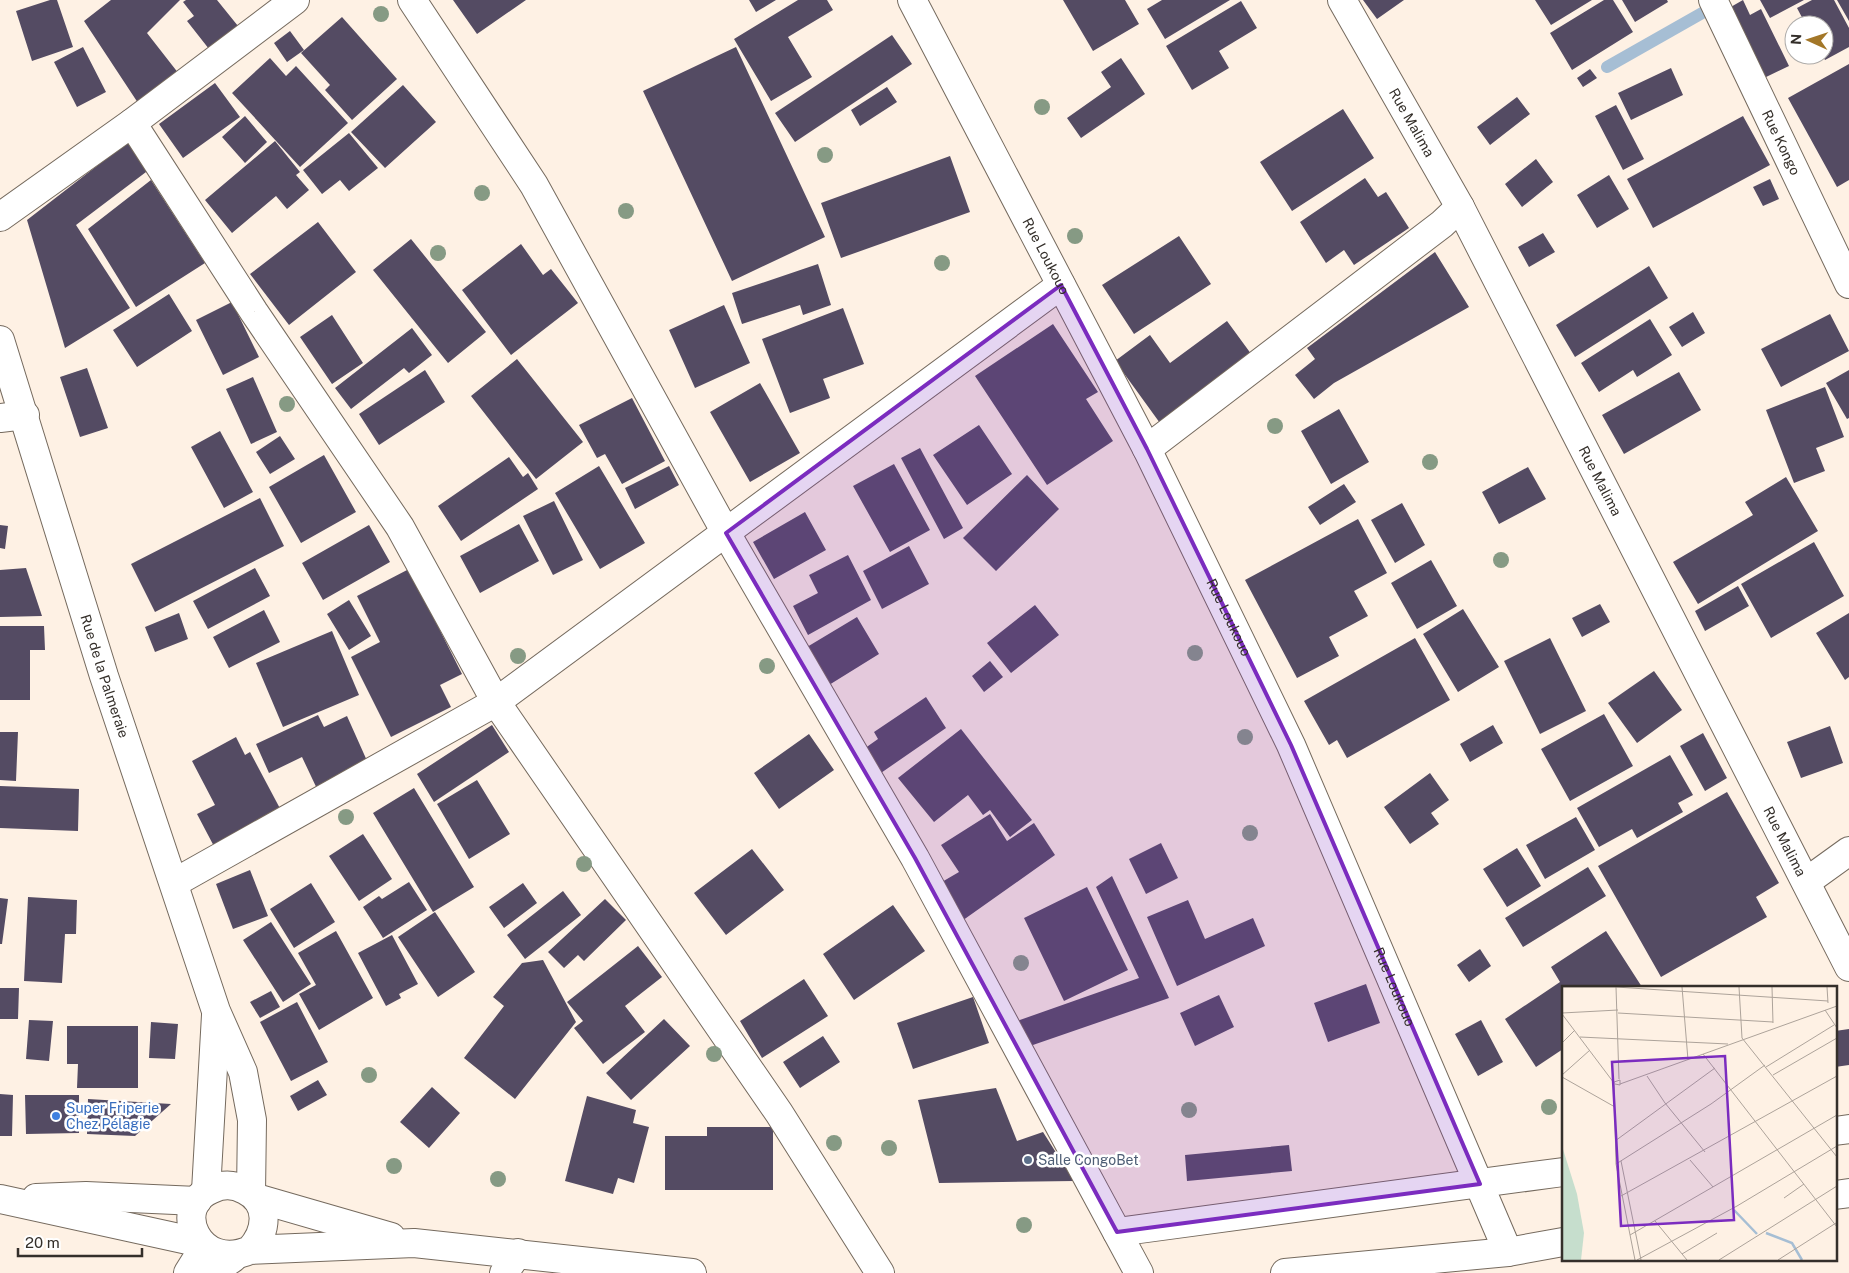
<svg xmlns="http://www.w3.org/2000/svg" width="1849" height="1273" font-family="'Public Sans',sans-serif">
	<rect width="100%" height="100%" fill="#fef1e4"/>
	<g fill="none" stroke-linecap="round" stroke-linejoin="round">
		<path stroke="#a6bed4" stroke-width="12" d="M1607 67 1718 4"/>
	</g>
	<path fill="#544b63" d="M50 0H57L73 47 32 61 16 11Z
		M111 0H180L147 33 179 74 140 106 84 21Z
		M186 0H217L238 26 209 49 187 21 194 16 183 2Z
		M453 0H526L477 34Z
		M749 0H776L756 12Z
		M798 0H827L833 10 788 37 812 77 771 101 734 39Z
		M1063 0H1125L1139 24 1093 51Z
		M1162 0H1230L1165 39 1147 9Z
		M1363 0H1404L1377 19Z
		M1535 0H1592L1551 25Z
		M1604 0H1613L1633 32 1572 70 1550 33Z
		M1622 0H1667L1668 2 1635 22Z
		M1743 0 1750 15 1761 9 1789 66 1764 78 1729 8Z
		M1760 0H1804L1770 18Z
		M1812 0H1834L1849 28V47L1825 60 1822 55 1824 25H1806L1797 8Z
		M1837 0H1849V21Z
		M1241 1 1257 28 1219 51 1229 68 1192 90 1166 46Z
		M342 17 397 79 352 120 325 90 330 85 301 53Z
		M290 31 304 50 287 62 274 43Z
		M892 35 912 64 795 142 775 113Z
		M83 47 106 92 77 107 54 62Z
		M736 47 825 237 732 281 643 91Z
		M270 58 286 76 296 66 348 123 300 167 232 93Z
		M1121 58 1145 94 1081 138 1067 118 1111 87 1101 72Z
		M1849 64V180L1837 187 1788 98Z
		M1671 68 1683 95 1631 120 1618 93Z
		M1590 69 1597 78 1583 87 1577 78Z
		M215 83 240 117 183 158 159 124Z
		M403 85 436 122 385 168 351 132Z
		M887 87 897 102 860 126 851 110Z
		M1517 97 1530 114 1490 145 1477 127Z
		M1616 105 1644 159 1623 170 1595 116Z
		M1343 109 1374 158 1292 211 1260 162Z
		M245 116 267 142 245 163 222 137Z
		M1743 116 1770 165 1653 228 1627 179Z
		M349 133 378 168 349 191 340 180 322 194 303 170Z
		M133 138 150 169 76 225 130 308 65 348 27 220Z
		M275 141 300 172 296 175 309 190 287 209 276 196 232 233 205 200Z
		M950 156 970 212 841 258 821 203Z
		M1536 159 1553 182 1522 207 1505 184Z
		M1609 175 1629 209 1597 228 1577 195Z
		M1365 178 1378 197 1386 192 1409 228 1354 265 1344 250 1326 263 1300 222Z
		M1770 179 1779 199 1763 206 1753 187Z
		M151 180 205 263 136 307 88 229Z
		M318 222 356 272 289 325 250 274Z
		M1543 233 1555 252 1529 267 1518 247Z
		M1179 236 1211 284 1134 334 1102 285Z
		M411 239 486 332 448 363 373 270Z
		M521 244 543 275 551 269 578 303 511 355 462 290Z
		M1435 252 1469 307 1334 383 1314 399 1295 375 1315 359 1307 348Z
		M818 264 831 305 803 315 800 305 742 324 732 293Z
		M1649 266 1668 298 1575 357 1556 325Z
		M169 294 192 331 137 367 113 330Z
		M232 302 259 357 223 375 196 320Z
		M724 305 750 363 695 388 669 330Z
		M843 308 864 364 823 379 830 398 790 413 762 339Z
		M1693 312 1705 333 1682 347 1669 327Z
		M1830 314 1849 351 1781 387 1761 349Z
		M332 315 363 363 332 384 300 337Z
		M1650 319 1672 355 1637 377 1633 370 1599 392 1581 363Z
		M1227 321 1257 362 1165 430 1115 361 1150 335 1170 363Z
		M1053 324 1098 392 1086 399 1113 441 1047 485 975 376Z
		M412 328 432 355 409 373 404 368 351 409 335 388Z
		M517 359 583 442 536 479 471 396Z
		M87 368 108 428 80 437 60 377Z
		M425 370 445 402 379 445 359 414Z
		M1849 370V418L1847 419 1826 383Z
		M1679 372 1701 410 1624 454 1602 415Z
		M253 377 277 432 251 444 226 389Z
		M760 383 800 453 750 482 710 412Z
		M1825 387 1844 437 1816 448 1825 471 1794 483 1766 410Z
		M632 398 665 461 622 484 605 454 597 458 579 425Z
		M1339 409 1369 462 1331 484 1301 431Z
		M979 425 1012 474 967 505 933 455Z
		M220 431 253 492 224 508 191 447Z
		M280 436 295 459 270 474 256 452Z
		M920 448 963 528 944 539 901 458Z
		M324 455 356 512 301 543 269 487Z
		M509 457 523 477 528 473 538 489 461 541 438 506Z
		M894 464 930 530 890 552 853 486Z
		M599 466 645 543 600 569 555 493Z
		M669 466 679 485 635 509 625 488Z
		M1528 467 1546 499 1499 524 1482 492Z
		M1027 475 1059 509 996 571 963 538Z
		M1786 477 1818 531 1698 604 1673 562 1753 515 1745 502Z
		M1344 484 1356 502 1320 525 1308 507Z
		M260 498 284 546 155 612 131 564Z
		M554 501 583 560 553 575 523 516Z
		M1402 503 1425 545 1395 563 1371 520Z
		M805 512 826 550 774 579 753 542Z
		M1358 519 1387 573 1354 591 1368 616 1329 637 1339 656 1297 678 1245 580Z
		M519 524 539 561 480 593 460 556Z
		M0 525 8 526 5 549 0 548Z
		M369 525 390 562 323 600 302 563Z
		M1814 542 1844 596 1771 638 1741 584Z
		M909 546 929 584 882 609 863 571Z
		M848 555 871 600 808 635 793 606 818 593 809 575Z
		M1431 560 1457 606 1417 629 1391 583Z
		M26 568 42 616 0 617V570Z
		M255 568 270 596 208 629 193 601Z
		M409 569 462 674 440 685 451 707 391 737 351 657 380 642 357 596Z
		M1738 586 1749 606 1705 631 1695 611Z
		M349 600 371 636 349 650 327 614Z
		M1600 604 1610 622 1582 637 1572 618Z
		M1035 605 1059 635 1011 673 987 643Z
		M1463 609 1499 667 1458 692 1423 634Z
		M264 610 280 642 229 668 213 637Z
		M179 613 188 639 155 652 145 627Z
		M1849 613V677L1845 680 1816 633Z
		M857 617 879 654 829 685 807 647Z
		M0 626H44L45 650H30V700H0Z
		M332 631 359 695 283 727 256 663Z
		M1415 638 1450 700 1347 758 1337 740 1329 745 1304 701Z
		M1550 638 1586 711 1540 734 1504 661Z
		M990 661 1003 677 984 692 972 676Z
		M1654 671 1682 710 1637 743 1608 703Z
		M926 697 946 728 878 775 861 751 878 739 874 732Z
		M1604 714 1633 766 1570 801 1541 749Z
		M318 715 324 727 347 716 368 763 319 793 302 757 269 773 256 744Z
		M492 725 509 752 434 802 417 774Z
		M1493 725 1503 743 1470 762 1460 744Z
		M1830 726 1843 763 1801 778 1787 742Z
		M961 729 1032 820 1010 837 990 810 983 815 968 795 934 822 898 778Z
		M0 732H18L16 781 0 780Z
		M1703 733 1727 778 1705 791 1680 746Z
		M809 734 834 770 779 809 754 773Z
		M236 737 245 755 250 752 284 816 217 852 197 814 215 805 192 761Z
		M1670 755 1693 795 1678 803 1683 812 1637 838 1632 829 1599 847 1577 808Z
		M1430 773 1449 800 1431 813 1439 824 1410 844 1384 807Z
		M477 780 510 834 469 859 437 804Z
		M0 786 79 789 78 831 0 828Z
		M414 788 474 887 433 912 373 813Z
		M1727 792 1779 883 1756 897 1767 917 1661 977 1598 866Z
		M990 814 1007 841 1034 823 1055 855 959 923 935 886 959 872 941 845Z
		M1576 817 1595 850 1545 879 1526 845Z
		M363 834 392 879 359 901 329 856Z
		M1161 843 1178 878 1146 894 1129 859Z
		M1517 848 1541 886 1507 907 1483 869Z
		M752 849 784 890 726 935 694 893Z
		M1588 867 1606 896 1523 947 1505 918Z
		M250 870 268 916 233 929 216 884Z
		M1112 876 1169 998 1030 1046 1017 1021 1139 978 1096 887Z
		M409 882 427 910 383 938 363 907 379 896 382 899Z
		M311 883 335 922 294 948 270 909Z
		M523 883 537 903 504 928 489 907Z
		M1087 887 1128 970 1064 1001 1024 918Z
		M563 891 581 915 525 959 507 935Z
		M28 897 77 900 76 934H65L62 983 24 981Z
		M0 898 8 899 2 944H0Z
		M605 899 626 920 584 961 578 955 564 968 548 952Z
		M1188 900 1205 939 1253 918 1265 946 1177 986 1147 917Z
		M893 905 925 951 854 1000 823 954Z
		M435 912 475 972 438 997 398 937Z
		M271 922 311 984 283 1002 243 940Z
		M336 931 373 998 319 1030 299 994 316 985 298 953Z
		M1606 931 1642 987H1563V1049L1536 1067 1505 1019 1560 982 1551 967Z
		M392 935 418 984 399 994 401 998 386 1006 358 953Z
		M638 946 662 977 625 1006 645 1032 603 1064 574 1028 583 1021 567 1002Z
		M1480 949 1491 966 1469 982 1457 965Z
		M543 960 576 1022 515 1099 464 1058 504 1006 493 997 522 963Z
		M804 979 828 1016 762 1058 740 1021Z
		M1366 984 1380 1023 1328 1042 1314 1003Z
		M0 988H19L18 1019H0Z
		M271 991 280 1007 260 1018 250 1002Z
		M1219 995 1234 1027 1195 1046 1180 1013Z
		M973 997 989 1043 913 1069 897 1023Z
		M297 1002 328 1062 291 1081 260 1022Z
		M664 1019 690 1046 631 1100 606 1073Z
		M29 1020 53 1021 49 1061 26 1059Z
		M1481 1020 1503 1062 1478 1076 1455 1034Z
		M151 1022 178 1024 175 1059 149 1058Z
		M67 1026H138V1088H77L78 1064H67Z
		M1849 1029V1065L1835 1067V1031Z
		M823 1036 840 1062 800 1088 783 1062Z
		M318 1080 327 1095 298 1111 290 1096Z
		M432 1087 460 1113 429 1148 400 1122Z
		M996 1088 1017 1141 1043 1132 1074 1181 939 1183 918 1100Z
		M0 1094 13 1095 12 1136H0Z
		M25 1095H79V1133L26 1134Z
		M587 1096 636 1110 633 1123 649 1127 634 1183 618 1178 613 1194 565 1181Z
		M88 1099 171 1104 135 1136 87 1134Z
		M707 1127H773V1190H665V1136H707Z
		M1289 1145 1292 1171 1187 1181 1185 1155Z"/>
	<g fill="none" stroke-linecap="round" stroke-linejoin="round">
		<g stroke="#756a5e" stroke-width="30">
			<g id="minor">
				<path d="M412 0 534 185 726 533 915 858 1139 1273"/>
				<path id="s1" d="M912 0 1147 449 1291 745 1508 1252"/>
				<path id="s2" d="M1342 0 1460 207 1849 967"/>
				<path id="s3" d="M1713 0 1849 284"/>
				<path d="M132 123 254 312 400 527 496 702 779 1113 880 1273"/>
				<path d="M0 217 132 123 295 0"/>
				<path d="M0 418 25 415"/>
				<path d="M1147 449 1442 224 1460 207"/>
				<path d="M1806 882 1849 851"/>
				<path d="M174 883 496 702 1061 285"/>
				<path d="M1835 1131 1849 1129"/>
				<path d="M1117 1232 1563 1172"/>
				<path d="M188 1273 203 1249"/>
				<path d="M211 1273 233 1258"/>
				<path d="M504 1273 518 1253"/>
			</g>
		</g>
		<g stroke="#756a5e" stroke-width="30">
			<g id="major">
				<path id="s4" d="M0 340 104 676 216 1011 243 1072 252 1120 251 1193"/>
				<path d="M206 1191 216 1015"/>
				<path d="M1835 1195 1849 1193"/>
				<path d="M36 1198 86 1196 197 1201"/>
				<path d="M256 1198 391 1237"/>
				<path d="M0 1199 197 1242"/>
				<path d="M250 1250C267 1232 271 1203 245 1190 233 1184 223 1184 212 1189 169 1206 199 1273 250 1250L414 1243 692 1273"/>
				<path d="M1285 1273 1508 1252 1563 1242"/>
			</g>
		</g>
		<use href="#minor" stroke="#fff" stroke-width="28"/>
		<use href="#major" stroke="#fff" stroke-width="28"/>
	</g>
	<g fill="#869a84">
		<circle cx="381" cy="14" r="8"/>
		<circle cx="1042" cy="107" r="8"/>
		<circle cx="825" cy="155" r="8"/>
		<circle cx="482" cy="193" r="8"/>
		<circle cx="626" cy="211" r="8"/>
		<circle cx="1075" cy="236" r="8"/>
		<circle cx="438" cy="253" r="8"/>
		<circle cx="942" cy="263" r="8"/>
		<circle cx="287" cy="404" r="8"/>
		<circle cx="1275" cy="426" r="8"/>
		<circle cx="1430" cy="462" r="8"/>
		<circle cx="1501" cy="560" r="8"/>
		<circle cx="1195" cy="653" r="8"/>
		<circle cx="518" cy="656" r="8"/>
		<circle cx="767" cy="666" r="8"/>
		<circle cx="1245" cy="737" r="8"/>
		<circle cx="346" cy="817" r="8"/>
		<circle cx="1250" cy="833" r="8"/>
		<circle cx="584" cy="864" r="8"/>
		<circle cx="1021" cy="963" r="8"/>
		<circle cx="714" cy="1054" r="8"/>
		<circle cx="369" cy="1075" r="8"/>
		<circle cx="1549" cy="1107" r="8"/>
		<circle cx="1189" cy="1110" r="8"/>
		<circle cx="834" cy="1143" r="8"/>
		<circle cx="889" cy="1148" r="8"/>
		<circle cx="394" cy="1166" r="8"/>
		<circle cx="498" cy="1179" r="8"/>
		<circle cx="1024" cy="1225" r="8"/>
	</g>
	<path fill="#7b2cbf" fill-opacity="0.2" stroke="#7b2cbf" stroke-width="4" stroke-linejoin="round" d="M1061 285 1147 449 1291 745 1480 1184 1117 1232 915 858 726 533Z"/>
	<circle fill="#3f7fe0" stroke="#fff" stroke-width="2" cx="56" cy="1116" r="5"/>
	<circle fill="#5c6f8a" stroke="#fff" stroke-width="2" cx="1028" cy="1160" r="5"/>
	<g text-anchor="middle" stroke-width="5" stroke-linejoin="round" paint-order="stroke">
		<g font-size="14" fill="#342f2a" stroke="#fff">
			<text dy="5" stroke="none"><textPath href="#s2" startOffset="141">Rue Malima</textPath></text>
			<text dy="5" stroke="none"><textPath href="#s3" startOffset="158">Rue Kongo</textPath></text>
			<text dy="5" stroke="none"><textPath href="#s1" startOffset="289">Rue Loukouo</textPath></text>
			<text dy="5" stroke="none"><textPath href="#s2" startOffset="546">Rue Malima</textPath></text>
			<text dy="5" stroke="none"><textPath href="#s1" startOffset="694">Rue Loukouo</textPath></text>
			<text dy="5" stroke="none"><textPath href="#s4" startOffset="352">Rue de la Palmeraie</textPath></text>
			<text dy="5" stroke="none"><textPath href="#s2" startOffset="951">Rue Malima</textPath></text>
			<text dy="5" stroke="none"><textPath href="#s1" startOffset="1099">Rue Loukouo</textPath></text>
		</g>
		<g font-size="14" fill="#366cbe" stroke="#fff" text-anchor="start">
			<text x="66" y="1113">Super Friperie<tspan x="66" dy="16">Chez Pélagie</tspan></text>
		</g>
		<g font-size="14" fill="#4e5e75" stroke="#fff" text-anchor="start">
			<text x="1038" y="1165">Salle CongoBet</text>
		</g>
	</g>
	<g transform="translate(1562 986)">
		<rect width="275" height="275" fill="#fef1e4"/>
		<path d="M0 160 15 208 22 247 19 274H0Z" fill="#c6decd"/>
		<path fill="none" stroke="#a6bed4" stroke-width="2.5" d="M172 224 195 248M204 247 230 257 240 274"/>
		<path fill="none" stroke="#ada39a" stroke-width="1" d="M0 1H54L266 15M54 1 57 93M120 1 126 74M177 1 180 52 275 171M210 1 211 37M265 1 266 17M263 24 275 42M0 27 56 24M56 27 211 36M0 28 52 97M18 51 166 58M0 57 13 44M141 68 275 241M204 81 272 39M0 89 28 64M211 89 275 52M85 90 103 117 143 166M0 91 53 121M53 98 58 99V94L52 96 54 178 73 274M58 98 275 20M53 155 153 82M128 174 151 201M59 175 79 274M54 178 149 118 203 79M59 210 275 90M222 212 242 198M93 235 125 274M68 249 275 129M120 268 155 247M75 274 175 220 275 160M157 274 275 200M216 274 274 237"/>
		<path fill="#7b2cbf" fill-opacity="0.15" stroke="#7b2cbf" stroke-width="2.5" d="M163 70 172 234 59 240 50 76Z"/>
		<rect width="275" height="275" fill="none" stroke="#342f2a" stroke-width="2.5"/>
	</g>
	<g transform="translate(1809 40) rotate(273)"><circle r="24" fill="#ffffff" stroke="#aeacaa"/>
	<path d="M0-4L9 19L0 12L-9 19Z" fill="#a37728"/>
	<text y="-8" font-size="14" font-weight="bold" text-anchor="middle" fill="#342f2a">N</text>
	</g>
	<path d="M18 1248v8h124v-8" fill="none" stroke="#342f2a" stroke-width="2.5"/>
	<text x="25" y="1248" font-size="15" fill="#342f2a" stroke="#ffffff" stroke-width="4" paint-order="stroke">20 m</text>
</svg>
